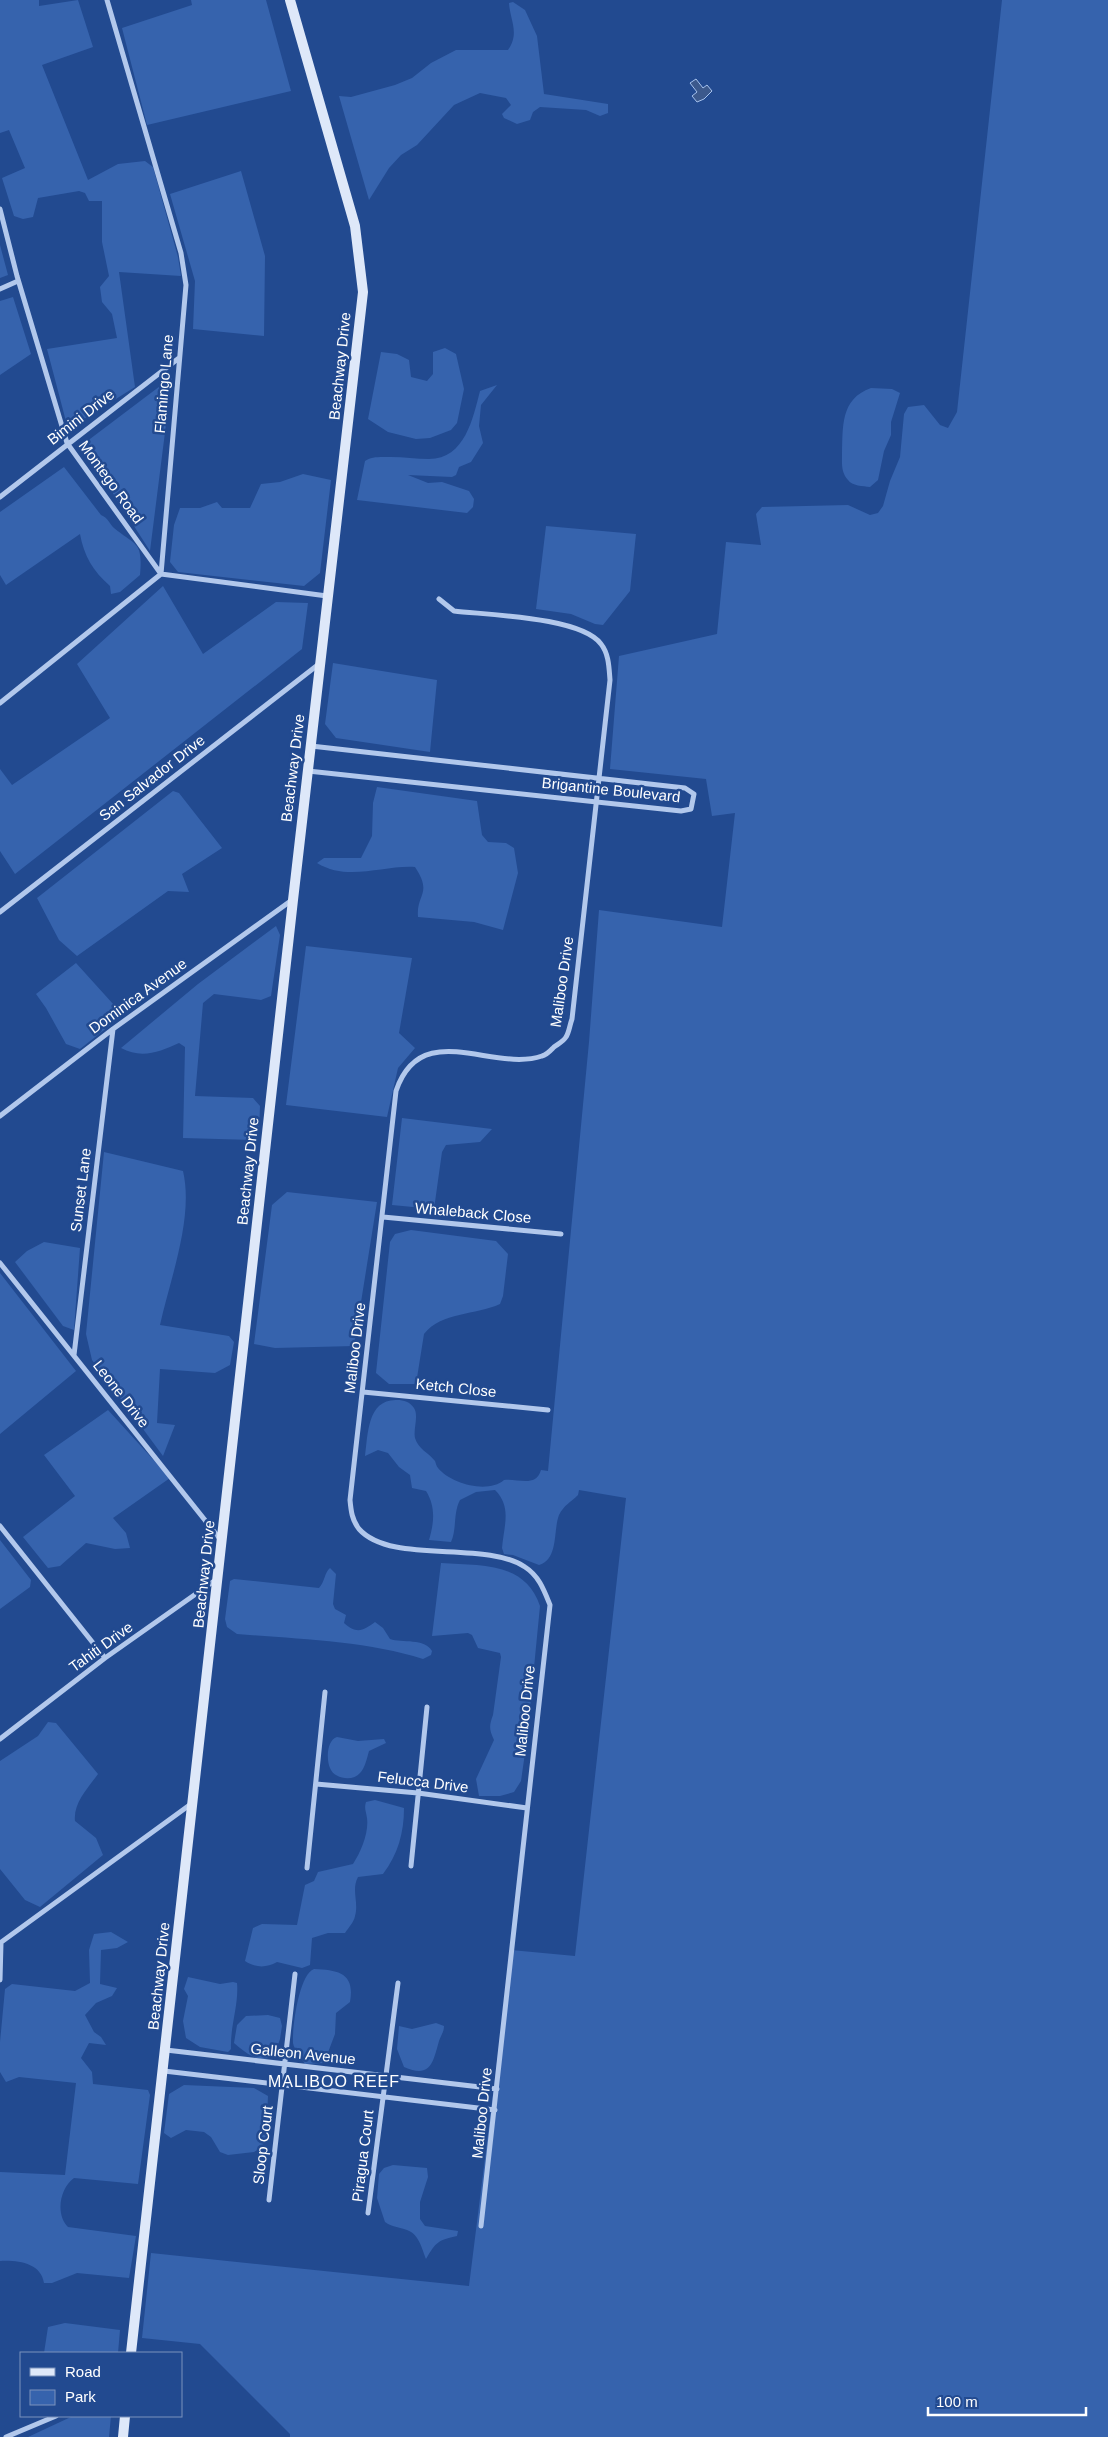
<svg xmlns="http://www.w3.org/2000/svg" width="1108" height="2437" font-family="Helvetica,sans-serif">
	<rect width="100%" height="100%" fill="#224a90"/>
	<path fill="#3663ad" d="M0 0H39V6L78 0 93 47 42 65 88 180 118 164 145 161 153 167 178 257 181 276 119 272 135 387 68 429 47 349 117 338 112 314 102 302 100 287 109 276 102 242V201H89L85 193 79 191 38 198 33 217 23 219 14 216 2 178 25 168 9 130 0 133Z
		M191 0H266L291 91 147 125 122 28 192 5Z
		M1002 0H1108V2437H290V2434L200 2344 142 2338 151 2253 469 2286 511 1950 575 1956 626 1498 579 1490 578 1495C571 1502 564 1505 559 1515 553 1530 559 1559 539 1565L513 1555 504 1554 502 1548C504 1525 512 1507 495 1490L476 1492 460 1500C453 1513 457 1529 451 1542L429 1540C434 1523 436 1507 426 1491L412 1488 410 1475 399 1467 388 1453 378 1450 365 1456C368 1435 367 1399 397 1400 404 1400 410 1402 414 1408 419 1416 413 1429 415 1438 418 1449 429 1453 435 1461 436 1463 436 1466 438 1468 451 1484 488 1494 504 1480 517 1478 536 1488 541 1470L548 1471 589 1042 599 910 722 927 735 813 712 816 706 779 610 769 619 656 717 634 726 542 761 545 756 514 762 507 848 505 870 515 878 513 883 506 890 481 900 457 904 414 908 407 924 405 940 425 948 428 957 412Z
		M513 2 525 10 537 36 544 94 608 104V113L600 116 586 110 540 107 533 112 530 120 517 124 504 118 502 114 511 105 506 98 480 93 454 105 417 145 401 155 389 168 369 200 339 96 351 97 395 85 412 78 431 63 456 50H508C520 33 510 20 509 3Z
		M241 171 265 256 264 336 193 329 195 281 170 194Z
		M0 245 8 275 0 278Z
		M13 297 31 354 0 375V301Z
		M445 348 456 354 464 389 457 423 451 430 430 438 416 439 388 432 368 419 381 352 397 354 409 360 411 377 427 381 433 374V352Z
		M172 377 150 551 82 445Z
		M497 385 481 405 479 426 483 443 471 462 459 467 456 475 452 477 408 475 428 483 442 482 469 491 474 499 473 507 467 513 357 500 365 461C371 456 382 457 391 457 404 457 416 459 429 459 465 459 473 418 480 391Z
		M871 388 892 389 900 393 891 422V435L884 451 878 480 870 487C863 486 852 486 848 480 841 472 842 464 842 454 843 427 840 399 871 388Z
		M64 467 101 515C108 518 109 523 114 528 136 546 143 541 140 575L120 592 111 594 110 586C93 571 84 556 80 534L6 585 0 575V512Z
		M303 474 331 480 320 573 304 586 178 572 170 562 174 525 180 508H200L217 502 222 508H250L261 484 280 482Z
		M546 526 636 534 630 591 603 625 595 624 571 614 536 609Z
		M163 586 203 654 276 602 308 603 302 649 15 874 0 851V769L12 785 110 718 77 664Z
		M333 663 437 680 430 752 336 738 325 724Z
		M377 787 477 801 482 835 488 842 506 843 514 848 518 873 503 930 474 922 418 917C416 894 433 894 415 867 383 865 348 882 317 863L324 858H361L372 836 373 803Z
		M173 791 179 793 222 848 182 874 189 892 168 891 77 956 59 940 37 898Z
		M276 926 280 935 271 996 261 1000 214 994 203 1003 195 1096 253 1098 260 1106 259 1130 254 1140 183 1138 185 1047 179 1043C160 1052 141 1059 121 1048L198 984Z
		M306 946 412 958 399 1033 415 1048 398 1068 387 1117 286 1105Z
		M76 963 123 1015 80 1049 66 1044 46 1008 36 994Z
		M402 1118 492 1129 480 1142 446 1145 442 1152 434 1209 392 1205Z
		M104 1152 183 1171C194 1218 170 1279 160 1325L229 1336 234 1342 230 1365 215 1373 160 1369 157 1423 175 1425 163 1456 92 1360 86 1334Z
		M287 1192 377 1202 354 1346 275 1348 254 1344 272 1205Z
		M411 1230 496 1241 508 1254 503 1296 500 1304C476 1315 441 1312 424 1334L416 1384H389L376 1373 390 1242 395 1234Z
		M44 1242 80 1248 74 1330 63 1326 15 1262 27 1251Z
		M0 1273 76 1371 0 1434Z
		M108 1410 170 1478 113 1518 126 1533 130 1548 115 1549 86 1543 60 1566 48 1568 23 1537 75 1496 44 1455Z
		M0 1540 31 1580 30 1587 0 1609Z
		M441 1563C480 1566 525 1561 540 1606L527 1739 521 1781 514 1792 500 1796H479L476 1779 494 1740C489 1729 489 1726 493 1715L501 1657 500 1653 478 1648 472 1635 468 1633 432 1636Z
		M330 1568 336 1574 333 1604 335 1609 346 1615 344 1623C357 1635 364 1630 375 1622L383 1628 390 1639C402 1643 425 1638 432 1651L431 1655 423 1659C367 1641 296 1639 237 1634L227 1627 225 1619 230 1581 234 1579 319 1588C325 1582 324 1573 330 1568Z
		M48 1722 56 1723 98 1774C88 1788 73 1803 75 1821L96 1838 103 1855 40 1907 25 1900 0 1869V1761L38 1736Z
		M337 1737 358 1741 384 1739 386 1743 369 1751C367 1758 365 1768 360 1773 353 1782 334 1779 330 1768 326 1759 327 1740 337 1737Z
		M375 1800 404 1808C404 1833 398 1854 383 1874L358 1877C351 1890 359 1902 355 1916 354 1922 349 1927 345 1933H328L312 1938 310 1965 302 1968 277 1962C266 1968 256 1968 245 1961L253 1928 262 1924 297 1925 305 1885 314 1881 318 1872 353 1864C361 1852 369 1833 367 1818 366 1811 364 1809 366 1802Z
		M111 1932 128 1942 117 1948 101 1950 100 1984 117 1988 112 1996 96 2003 85 2015 94 2032 101 2037 106 2045 89 2043 81 2058 92 2072 93 2084 148 2090 150 2095 138 2184 74 2178C60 2188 55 2214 68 2227L136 2236 129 2278 77 2273 52 2283H44C41 2263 18 2260 0 2261V2172L65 2175 76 2083 19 2077 6 2082 0 2072V2042L5 1989 12 1984 75 1991 90 1983 89 1950 94 1934Z
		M314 1969C340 1970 355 1974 350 2002L336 2013 335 2034 324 2063 305 2064C301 2058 294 2049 293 2043 292 2028 299 1974 314 1969Z
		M188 1977 220 1984 233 1982 237 1983C239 2005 230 2026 231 2049L228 2052 200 2047 186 2038 183 2021 188 1996 184 1989Z
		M268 2015 280 2018 282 2026 280 2039 274 2056C258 2064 246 2053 234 2043L237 2025 246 2016Z
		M436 2023 444 2026C444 2032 441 2035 439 2041 433 2062 431 2079 404 2067L397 2049 399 2026 412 2029Z
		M184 2085 254 2088 268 2096 266 2138 262 2147 254 2152 228 2155 220 2152 211 2137 204 2132 186 2130 171 2138 164 2133 169 2094Z
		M393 2165 427 2168 428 2177 420 2202V2219L425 2226 458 2231 457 2236C438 2240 436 2242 426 2259 422 2249 419 2234 407 2230 399 2227 392 2227 385 2222L377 2198 379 2174 384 2168Z
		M65 2323 120 2330 118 2353H44L48 2327Z
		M73 2416H111L109 2437H28Z"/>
	<path fill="#3c598c" stroke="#a6c2ed" d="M696 79 703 88 707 85 712 91 704 99 697 102 692 96 697 92 690 83Z"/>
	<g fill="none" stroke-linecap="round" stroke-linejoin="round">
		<path stroke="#b2c8ec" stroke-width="5" d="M0 209 17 276 67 443 161 574 327 596
			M0 289 18 281
			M0 497 179 358
			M439 599 454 611C488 615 581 617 601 644 609 654 609 668 610 680L572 1019C570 1024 569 1033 566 1037 564 1041 558 1044 554 1047 551 1050 547 1055 542 1056 493 1073 421 1017 396 1091L350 1500C351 1511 352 1520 359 1529 391 1565 485 1540 525 1567 539 1576 544 1590 550 1605L481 2226
			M0 703 161 574 186 285 181 253 107 0
			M308 771 681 811 691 809 694 794 685 788 311 746
			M0 912 319 664
			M0 1116 113 1029 292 900
			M383 1217 561 1234
			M0 1263 220 1539
			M74 1355 113 1029
			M363 1392 548 1410
			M0 1526 105 1658
			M0 1739 105 1658 217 1579
			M316 1784 418 1793 527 1808
			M411 1866 427 1707
			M307 1868 325 1692
			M0 1943 191 1804
			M0 1980 1 1943
			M166 2050 497 2089
			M164 2071 495 2110
			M269 2200 295 1974
			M368 2213 398 1983
			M6 2437 56 2416"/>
		<path stroke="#dee8f9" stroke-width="10" d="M131 2353 293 900 363 292 355 226 290 0
			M123 2437 125 2416"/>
	</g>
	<g text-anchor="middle" stroke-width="5" stroke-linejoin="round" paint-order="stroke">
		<g font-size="15" fill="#fff" stroke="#224a90">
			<text transform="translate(340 366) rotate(-84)" y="5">Beachway Drive</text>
			<text transform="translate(164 384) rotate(-85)" y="5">Flamingo Lane</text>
			<text transform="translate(81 417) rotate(-38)" y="5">Bimini Drive</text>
			<text transform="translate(111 482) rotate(54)" y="5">Montego Road</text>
			<text transform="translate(293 768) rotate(-83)" y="5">Beachway Drive</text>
			<text transform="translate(152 778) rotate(-38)" y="5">San Salvador Drive</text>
			<text transform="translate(611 790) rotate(6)" y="5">Brigantine Boulevard</text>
			<text transform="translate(562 982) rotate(-82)" y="5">Maliboo Drive</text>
			<text transform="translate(138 996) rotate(-36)" y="5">Dominica Avenue</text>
			<text transform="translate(248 1171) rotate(-84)" y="5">Beachway Drive</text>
			<text transform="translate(81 1190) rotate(-83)" y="5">Sunset Lane</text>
			<text transform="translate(473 1213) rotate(5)" y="5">Whaleback Close</text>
			<text transform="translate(355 1348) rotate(-83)" y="5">Maliboo Drive</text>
			<text transform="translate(456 1388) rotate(6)" y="5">Ketch Close</text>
			<text transform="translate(121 1394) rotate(52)" y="5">Leone Drive</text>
			<text transform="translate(204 1574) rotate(-84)" y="5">Beachway Drive</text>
			<text transform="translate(101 1647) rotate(-36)" y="5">Tahiti Drive</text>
			<text transform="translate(525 1711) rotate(-84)" y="5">Maliboo Drive</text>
			<text transform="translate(423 1782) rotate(7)" y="5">Felucca Drive</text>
			<text transform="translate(159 1976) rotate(-84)" y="5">Beachway Drive</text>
			<text transform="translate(303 2054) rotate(6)" y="5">Galleon Avenue</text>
			<text transform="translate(482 2113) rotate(-84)" y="5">Maliboo Drive</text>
			<text transform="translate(263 2145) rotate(-83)" y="5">Sloop Court</text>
			<text transform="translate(363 2156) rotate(-83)" y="5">Piragua Court</text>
		</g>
		<g font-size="16" letter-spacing="1" fill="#fff" stroke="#224a90">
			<text x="334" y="2087">MALIBOO REEF</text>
		</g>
	</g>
	<rect x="20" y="2352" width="162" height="65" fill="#224a90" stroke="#7a92bc"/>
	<rect x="30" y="2368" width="25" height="8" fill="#dee8f9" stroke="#7a92bc"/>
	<text x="65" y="2377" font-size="15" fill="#ffffff">Road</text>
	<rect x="30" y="2390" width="25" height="15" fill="#3663ad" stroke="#7a92bc"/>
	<text x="65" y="2402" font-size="15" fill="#ffffff">Park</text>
	<path d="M928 2407v8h158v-8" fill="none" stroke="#ffffff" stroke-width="2.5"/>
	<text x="936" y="2407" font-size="15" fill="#ffffff" stroke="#224a90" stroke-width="4" paint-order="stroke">100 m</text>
</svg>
